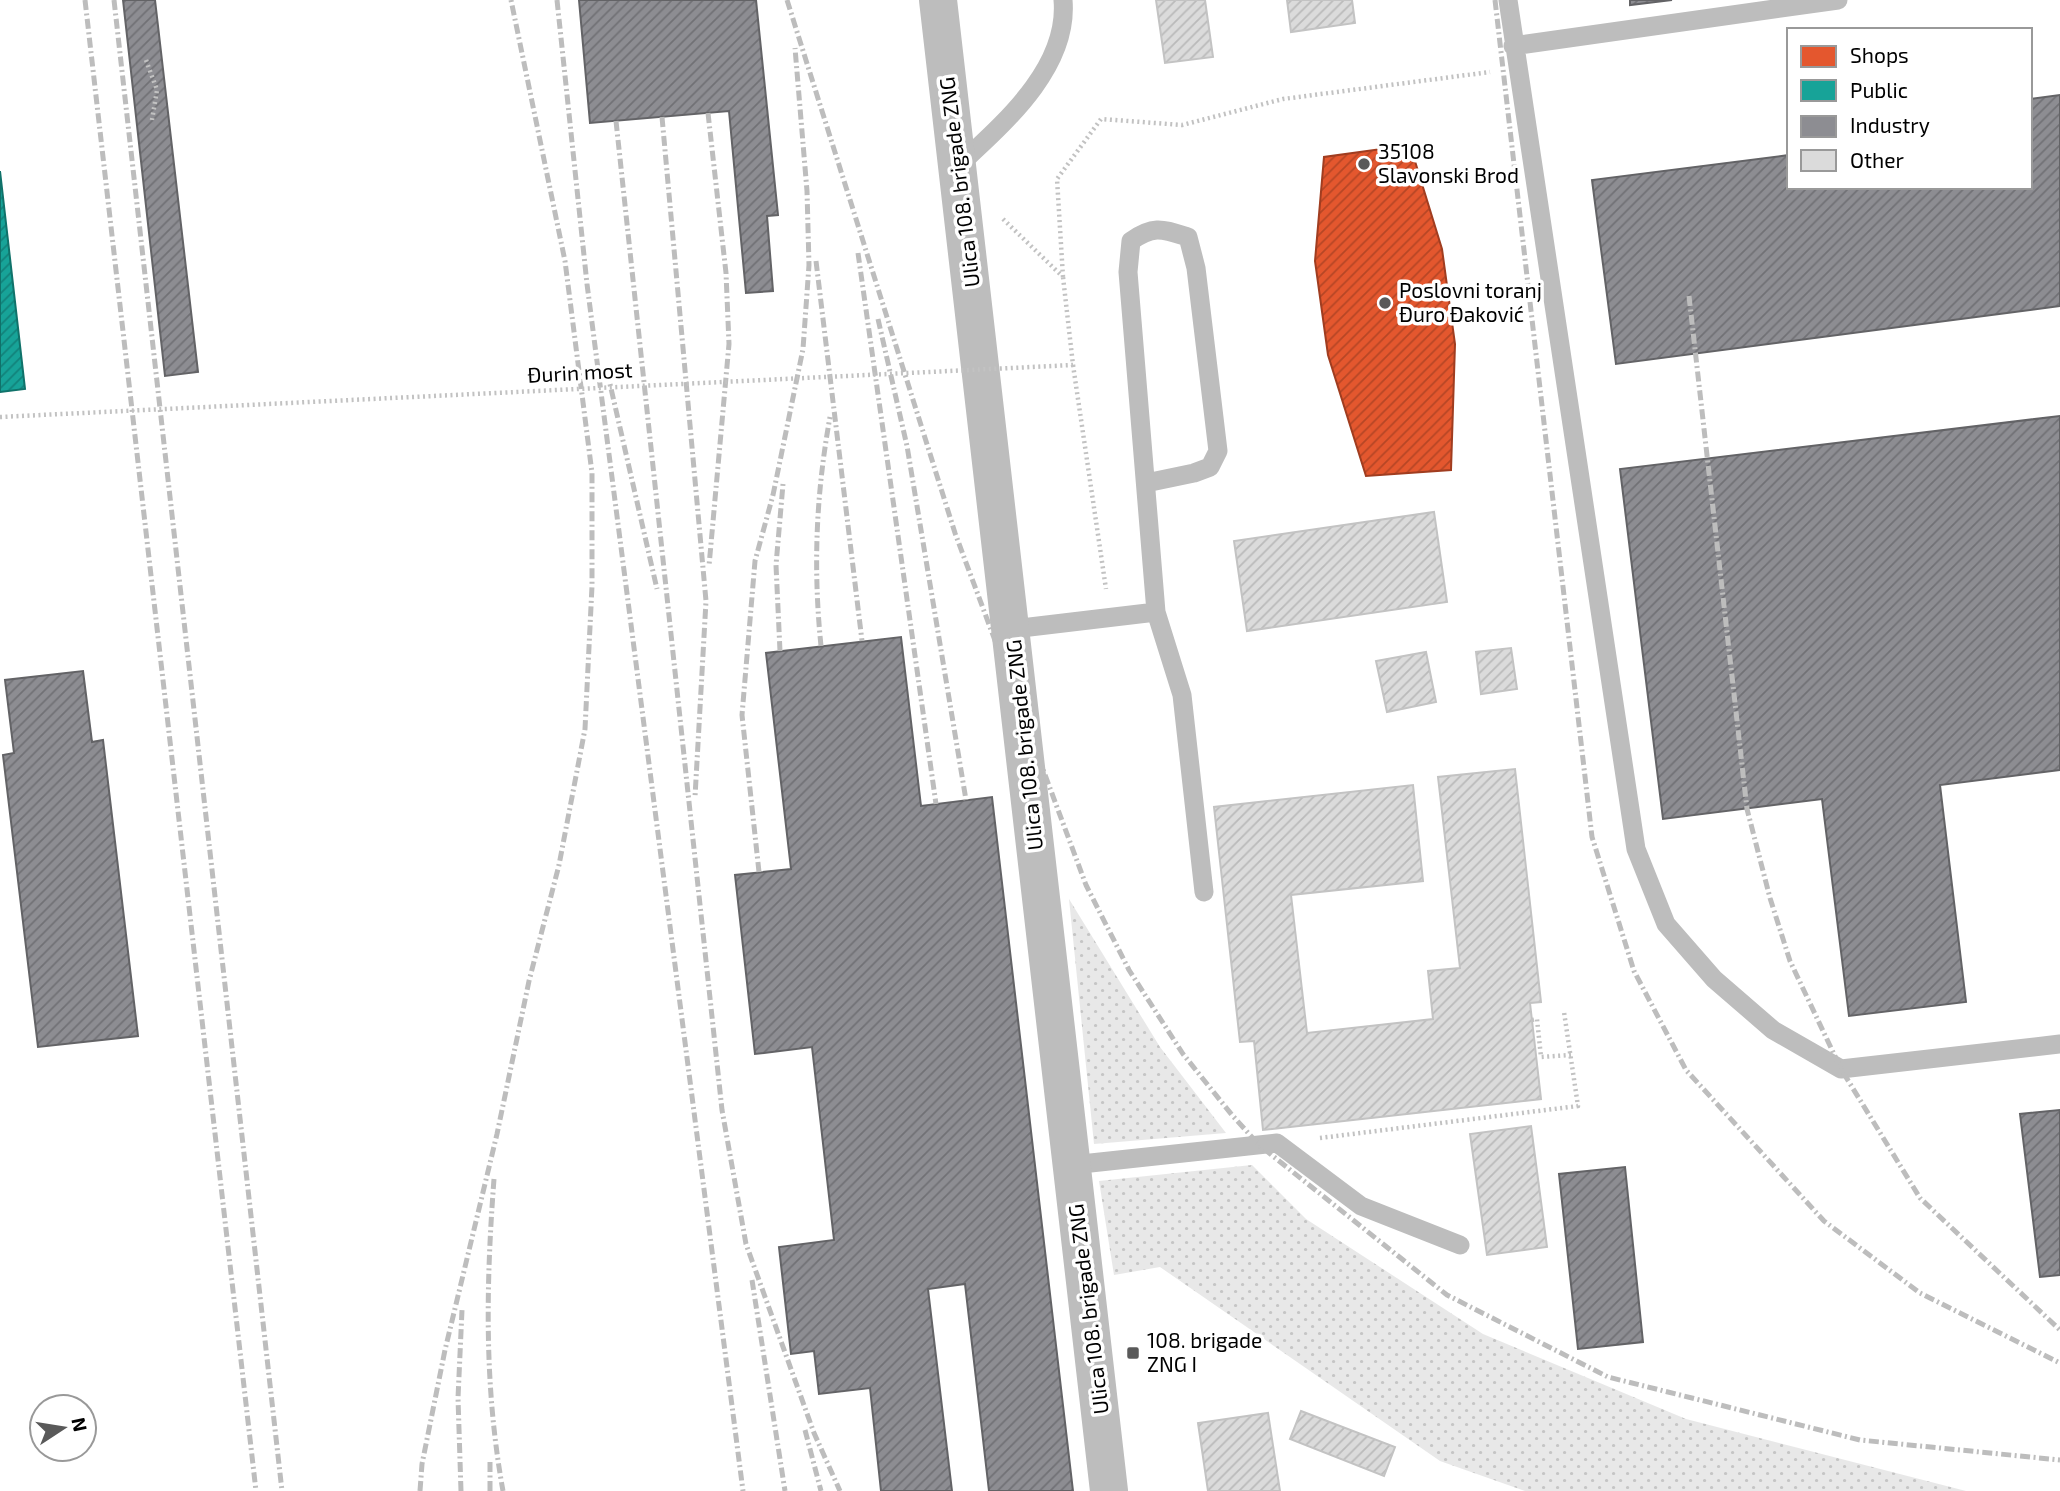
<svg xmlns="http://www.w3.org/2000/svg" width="2060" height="1491" font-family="'Exo 2',sans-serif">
	<defs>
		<pattern id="grass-dots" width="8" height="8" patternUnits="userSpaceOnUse" patternTransform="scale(1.75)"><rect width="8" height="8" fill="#e8e8e8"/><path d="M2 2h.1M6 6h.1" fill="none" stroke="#c5c5c5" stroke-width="1.8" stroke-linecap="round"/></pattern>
		<pattern id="shops-hatch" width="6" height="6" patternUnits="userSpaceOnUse" patternTransform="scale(1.75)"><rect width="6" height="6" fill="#e4572e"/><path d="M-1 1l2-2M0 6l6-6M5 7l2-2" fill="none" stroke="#b64625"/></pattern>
		<pattern id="public-hatch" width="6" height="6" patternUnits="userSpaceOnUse" patternTransform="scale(1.75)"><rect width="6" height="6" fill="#17a398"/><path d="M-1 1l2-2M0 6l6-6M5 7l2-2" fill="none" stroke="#12827a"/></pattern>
		<pattern id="industry-hatch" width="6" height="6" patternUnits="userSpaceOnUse" patternTransform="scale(1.75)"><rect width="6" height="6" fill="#8d8d92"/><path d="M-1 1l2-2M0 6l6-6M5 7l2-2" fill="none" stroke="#717175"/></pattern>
		<pattern id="building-hatch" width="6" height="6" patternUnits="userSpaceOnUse" patternTransform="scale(1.75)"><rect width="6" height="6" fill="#dbdbdb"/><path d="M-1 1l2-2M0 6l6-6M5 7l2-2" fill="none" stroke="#bababa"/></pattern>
	</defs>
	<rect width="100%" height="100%" fill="#fff"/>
	<path fill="url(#grass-dots)" d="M1069 899 1160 1047 1226 1133 1094 1144Z
		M1252 1165 1306 1219 1483 1334 1686 1419 1966 1491H1525L1440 1461 1160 1267 1114 1275 1099 1181Z"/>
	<path fill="url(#shops-hatch)" stroke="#a03d20" stroke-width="2" d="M1410 145 1442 249 1455 344 1451 470 1366 476 1328 355 1315 261 1324 157Z"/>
	<path fill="url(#public-hatch)" stroke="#10726a" stroke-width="2" d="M0 171 25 389 0 392Z"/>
	<path fill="url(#industry-hatch)" stroke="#636366" stroke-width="2" d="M123 0H155L198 372 165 376Z
		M579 0H756L778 215 767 216 773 291 746 293 729 111 590 123Z
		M1630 0H1672L1630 5Z
		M2060 95V306L1616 364 1592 180 1789 155V187H2030V99Z
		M2060 416V770L1940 785 1966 1002 1849 1016 1822 799 1663 819 1620 469Z
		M901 637 921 806 992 797 1073 1491H989L965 1284 928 1289 952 1491H881L870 1388 819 1394 814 1351 791 1354 779 1247 834 1240 812 1047 755 1054 735 875 791 869 766 653Z
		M83 671 92 742 103 740 138 1036 38 1047 3 755 14 753 5 680Z
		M2060 1110V1275L2040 1277 2020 1114Z
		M1625 1167 1643 1342 1578 1349 1559 1174Z"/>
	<path fill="url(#building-hatch)" stroke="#c3c3c3" stroke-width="2" d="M1156 0H1205L1213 57 1165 63Z
		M1287 0H1352L1355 23 1291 32Z
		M1434 512 1447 602 1247 631 1234 541Z
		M1511 648 1517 689 1481 694 1476 652Z
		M1426 652 1436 702 1387 712 1376 661Z
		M1515 769 1541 1002 1530 1003 1541 1099 1263 1130 1254 1041 1240 1042 1214 807 1413 785 1423 881 1291 895 1307 1033 1433 1019 1428 971 1460 968 1438 777Z
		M1531 1126 1547 1247 1487 1255 1470 1134Z
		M1301 1411 1395 1447 1384 1476 1290 1439Z
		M1268 1413 1280 1491H1208L1198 1423Z"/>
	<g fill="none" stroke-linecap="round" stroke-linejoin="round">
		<path stroke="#c2c2c2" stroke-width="4.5" stroke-dasharray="2 3.5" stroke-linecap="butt" d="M146 60 157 90 152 120
			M1003 219 1062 276
			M1063 277 1057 179 1101 119 1182 125 1283 99 1490 72
			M1073 365 1106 589
			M1532 1020 1537 1019 1541 1057 1571 1055
			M1320 1138 1578 1106 1564 1012"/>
		<path stroke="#bdbdbd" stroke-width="19" d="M1508 0 1636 849 1666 924 1714 979 1773 1030 1841 1069 2060 1044
			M1513 46 1838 0
			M958 166C1003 124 1069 68 1063 0
			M1156 612 1182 695 1204 892
			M1013 629 1156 612 1128 272 1131 241C1154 225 1162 229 1188 237L1196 268 1218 451 1210 467 1194 473 1146 483
			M1072 1165 1277 1143 1361 1206 1460 1245"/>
		<path stroke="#bdbdbd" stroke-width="38" d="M938 0 1109 1491"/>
		<path stroke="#bdbdbd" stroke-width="5" stroke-dasharray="10 3.5 2 3.5" stroke-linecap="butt" d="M85 0 256 1491
			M114 0 282 1491
			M557 0 587 284 743 1491
			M787 0 955 533 1086 885 1129 970 1183 1054 1232 1115 1259 1145 1447 1295 1608 1377 1860 1440 2060 1460
			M1495 0 1592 837 1634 971 1686 1070 1824 1221 1920 1293 2060 1363
			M708 113 726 273 729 344 709 566
			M662 117 706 601 695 797
			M616 121 722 1110 746 1244 814 1433 840 1491
			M858 253 936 804
			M816 261 862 641
			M1689 296 1747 809 1770 898 1790 961 1841 1069 1920 1198 2060 1330
			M878 319 907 446 966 800
			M607 371 657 589
			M821 646C813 568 816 494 830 417
			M780 651 776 565 783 484
			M759 872 742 715 755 561 773 495 803 349 809 265 807 191 795 48
			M494 1179C486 1285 484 1386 503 1491
			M752 1280 785 1491
			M805 1430 821 1491
			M420 1491 422 1464 445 1350 497 1134 529 981 559 865 585 729 592 586V473L565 261 511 0
			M461 1491 458 1398 462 1310
			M490 1491V1461"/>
		<path stroke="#c2c2c2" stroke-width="4.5" stroke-dasharray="2 3.5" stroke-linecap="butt" d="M0 417 1073 365 1063 277"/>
	</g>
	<g fill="#595959" stroke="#fff" stroke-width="2.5">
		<circle cx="1364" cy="164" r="7"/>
		<circle cx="1385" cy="303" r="7"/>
		<rect x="1126" y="1346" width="14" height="14" rx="3.5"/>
	</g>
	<g text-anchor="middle" stroke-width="7" stroke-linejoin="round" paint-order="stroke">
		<g font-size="21" fill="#000" stroke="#fff" text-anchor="start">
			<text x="1378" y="159">35108<tspan x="1378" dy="24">Slavonski Brod</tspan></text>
			<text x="1399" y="298">Poslovni toranj<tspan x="1399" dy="24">Đuro Đaković</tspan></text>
			<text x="1147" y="1348">108. brigade<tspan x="1147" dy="24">ZNG I</tspan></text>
		</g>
		<g font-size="21" fill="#000" stroke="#fff">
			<text transform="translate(960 182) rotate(-97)" y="7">Ulica 108. brigade ZNG</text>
			<text transform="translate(580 373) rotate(-3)" y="7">Đurin most</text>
			<text transform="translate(1025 745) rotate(-96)" y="7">Ulica 108. brigade ZNG</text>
			<text transform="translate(1089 1309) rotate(-97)" y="7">Ulica 108. brigade ZNG</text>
		</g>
	</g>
	<rect x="1787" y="28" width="245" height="161" fill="#ffffff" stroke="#999999" stroke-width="2"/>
	<rect x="1801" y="46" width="35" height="21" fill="#e4572e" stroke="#999999" stroke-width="2"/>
	<text x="1850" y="63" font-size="21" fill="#000000">Shops</text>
	<rect x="1801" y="80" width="35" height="21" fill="#17a398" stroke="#999999" stroke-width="2"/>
	<text x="1850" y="98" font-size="21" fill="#000000">Public</text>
	<rect x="1801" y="116" width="35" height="21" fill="#8d8d92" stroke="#999999" stroke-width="2"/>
	<text x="1850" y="133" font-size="21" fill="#000000">Industry</text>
	<rect x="1801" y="150" width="35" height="21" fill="#dbdbdb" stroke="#999999" stroke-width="2"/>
	<text x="1850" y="168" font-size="21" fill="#000000">Other</text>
	<g transform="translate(63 1428) rotate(78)"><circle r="33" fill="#ffffff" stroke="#999999" stroke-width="2"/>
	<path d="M0-5L12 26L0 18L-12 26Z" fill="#595959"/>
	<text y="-10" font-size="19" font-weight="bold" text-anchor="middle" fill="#000000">N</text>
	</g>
</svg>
